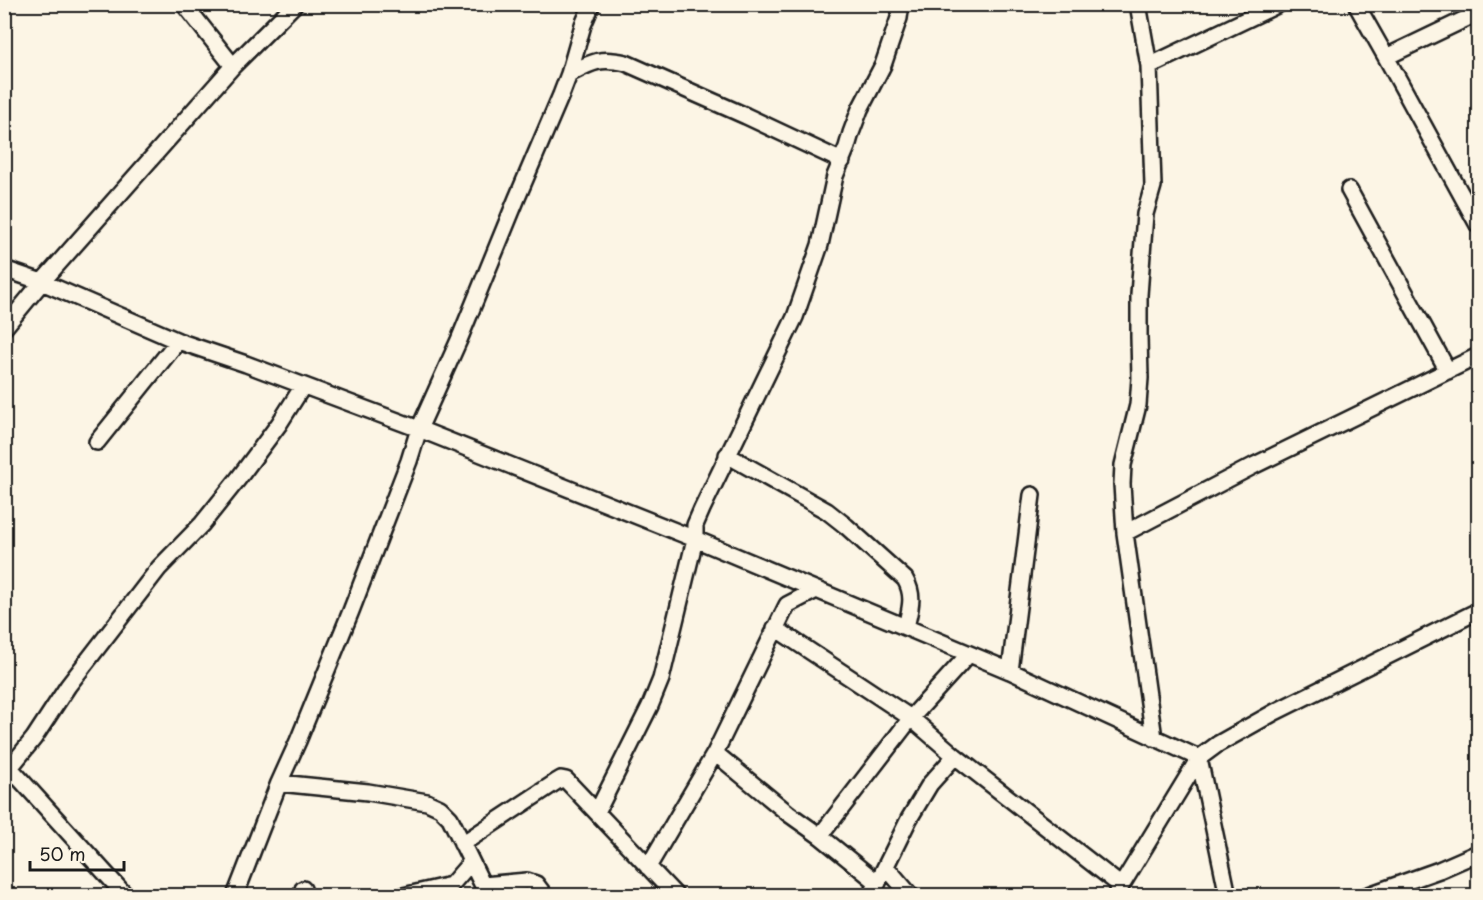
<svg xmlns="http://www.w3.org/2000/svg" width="1483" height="900" font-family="'Playpen Sans',sans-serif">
	<rect width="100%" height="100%" fill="#fcf5e5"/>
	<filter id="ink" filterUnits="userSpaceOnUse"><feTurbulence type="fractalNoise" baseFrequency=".0167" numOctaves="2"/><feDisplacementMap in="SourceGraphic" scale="12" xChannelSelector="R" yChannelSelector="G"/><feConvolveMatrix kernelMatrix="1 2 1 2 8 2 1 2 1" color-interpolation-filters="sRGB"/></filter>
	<g filter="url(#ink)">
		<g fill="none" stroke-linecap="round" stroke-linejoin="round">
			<g stroke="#1c1c1c" stroke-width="20">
				<path id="minor" d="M184 4 233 66
					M1138 4 1149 66 1153 186 1145 214 1139 295V337L1140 378 1138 405 1123 465 1122 484 1125 533 1154 738
					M1356 4 1386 57 1478 225
					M1386 57 1478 13
					M1149 66 1279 4
					M569 74C592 62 599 57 626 63L746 116 842 161
					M1349 190 1448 371
					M4 269 42 282 178 341 246 364 419 429 695 539 1010 671 1199 758 1228 896
					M4 328 42 282 233 66 295 4
					M97 442 178 341
					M727 455 827 511 846 526 905 579C915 596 910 609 906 627
					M1125 533 1255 465 1478 356
					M775 628 911 718 955 756 1120 885
					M1010 671 1032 495
					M715 753 789 814 820 836 878 883
					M11 769 126 896
					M4 775 34 738 68 686 159 568 202 524 238 479 279 424 303 386
					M279 783 368 792 427 802 440 808 450 818 488 896
					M597 812 650 706 661 679 695 539V525L702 509 795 317 820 245 835 176 847 147 851 133 860 109 883 65 899 18 901 4
					M820 836 911 718 969 654
					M462 844 556 782 561 779 566 780 676 896
					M648 867 715 753 787 605 816 590
					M886 867 911 896
					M483 885 527 881 536 884 545 896
					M235 896 279 783 298 741 351 611 409 461 419 429 459 340 517 198 561 95 569 74 583 25 592 4
					M302 896 303 889
					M403 896 451 885 471 862
					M871 896 909 819 930 784 955 756
					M1115 896 1199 758 1218 744 1275 712 1478 611
					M1366 896 1439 870 1478 853"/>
			</g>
			<use href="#minor" stroke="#fcf5e5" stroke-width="15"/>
		</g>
	</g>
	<rect width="1483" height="900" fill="none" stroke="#fcf5e5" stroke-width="24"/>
	<rect x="12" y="12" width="1459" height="876" fill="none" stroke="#1c1c1c" stroke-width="2" filter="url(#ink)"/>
	<path d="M30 861v9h94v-9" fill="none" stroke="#1c1c1c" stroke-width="3"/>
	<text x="39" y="861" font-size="18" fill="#1c1c1c" stroke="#fcf5e5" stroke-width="4.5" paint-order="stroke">50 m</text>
</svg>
